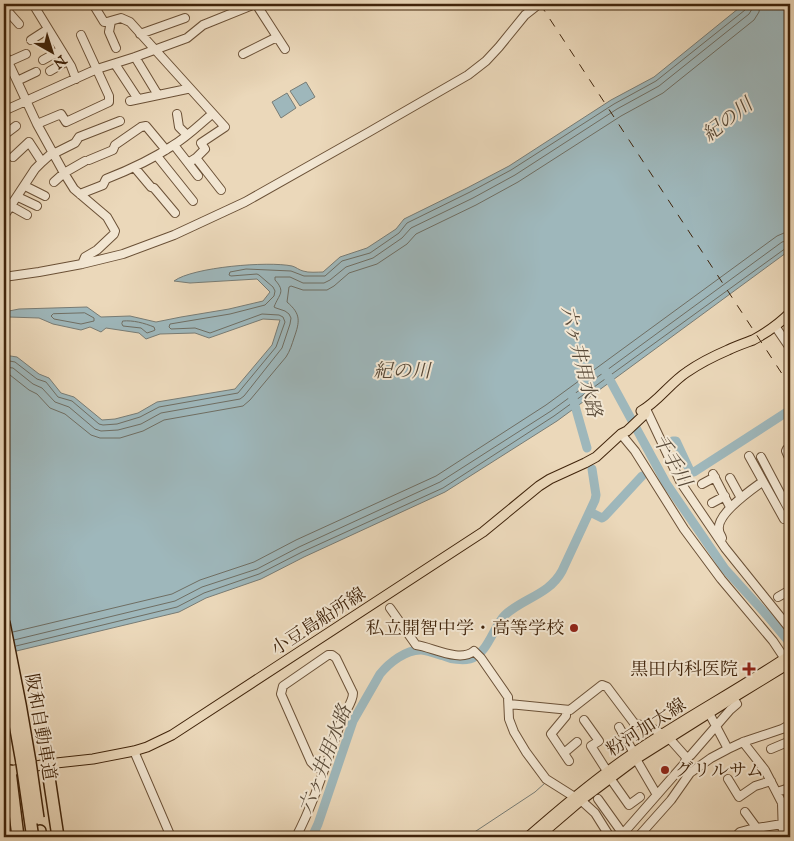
<svg xmlns="http://www.w3.org/2000/svg" width="794" height="841" font-family="'IM FELL English','Noto Serif JP',serif">
	<rect width="100%" height="100%" fill="#ebd8ba"/>
	<filter id="stains"><feTurbulence type="fractalNoise" baseFrequency=".004" numOctaves="4"/><feColorMatrix values="0 0 0 0 .2 0 0 0 0 .09 0 0 0 0 .02 0 0 0 .5 -.17"/></filter>
	<radialGradient id="worn" r=".72"><stop offset=".6" stop-color="#630" stop-opacity="0"/><stop offset="1" stop-color="#630" stop-opacity=".3"/></radialGradient>
	<path fill="#9eb7bb" stroke="#787c75" d="M744 4H790V250L557 421 445 492 304 557 261 579 206 598 179 612 4 654V355L17 357 39 374 49 378 61 393 74 397 102 420 115 419 138 413 157 402 235 389 272 345 280 320 263 319 209 338 195 333 160 334 146 339 139 333 106 328 101 332 90 327 81 330 53 324 39 318 9 317 4 319V312L19 309 87 307 101 317 130 316 156 322 181 317 229 309 263 301 270 292 257 279 190 283 174 281C193 267 268 261 292 266 296 267 299 270 303 271 309 273 317 272 323 272L340 257 367 248 396 229 404 219 467 188 509 166 611 100 654 77Z
		M306 82 315 97 300 106 290 91Z
		M287 93 296 108 281 118 272 102Z"/>
	<g fill="none" stroke-linecap="round" stroke-linejoin="round">
		<path stroke="#6f6e63" stroke-width="1" d="M85 313 94 318V321L81 324 54 319 51 316 53 314Z
			M123 321C133 320 144 323 154 327L155 330 153 331 147 333 141 328 123 326 122 324Z
			M4 360 15 362 37 379 46 382 58 397 72 401 99 424 103 425 117 424 140 417 159 407 238 393 276 347 285 322 283 317 279 315 262 314 210 333 195 328 171 329 169 327 170 324 230 314 265 305 274 296 275 291 273 287 259 275 257 274 231 276 229 275 230 272 246 269 269 270 291 271 304 276H325L342 261 370 253 399 233 407 223 470 192 511 170 614 104 656 81 745 10 747 4
			M4 367 13 368 33 384 42 388 55 402 69 407 95 429 101 431 118 430 141 424 161 413 240 399 244 396 282 348 290 324 291 318 289 314 285 311 276 308 274 307C279 294 286 292 275 280V277H290L303 283H324L330 280 346 267 373 258 402 238 411 228 473 198 515 175 617 109 659 86 749 14 752 9 753 4
			M4 374 10 375 29 390 37 394 50 408 65 414 91 435 100 438H120L143 431 164 420 243 406 250 400 286 357C290 351 292 344 294 338 300 321 301 314 287 302L289 287 291 286 303 290H327L334 286 349 273 377 264 407 244 416 234 476 205 518 182 621 116 663 93 754 20 759 12 760 4
			M13 632 172 594 200 580 254 562 296 540 436 476 546 405 777 236 784 233H790
			M14 640 175 601 202 587 257 569 299 547 440 482 551 411 782 242 790 240
			M16 646 177 607 204 593 259 574 302 552 443 488 554 416 786 248 790 247"/>
		<path stroke="#787c75" stroke-width="1" d="M467 837 535 792 545 783 544 781"/>
		<path stroke="#9eb7bb" stroke-width="9" d="M605 371 666 483 725 569 764 612 790 643
			M572 395 587 448
			M673 441H676L690 471 694 472 790 410
			M590 512 602 518 605 516 642 476
			M312 837 318 824 353 721 380 674C389 663 406 649 422 650 429 651 437 654 444 656 451 659 462 661 470 659 488 654 493 627 505 615 523 598 549 595 562 571L595 500 596 495 592 469"/>
		<g stroke="#6b5137" stroke-width="10">
			<path id="minor" d="M93 4 104 22H107L121 18 130 22 225 127 201 143 205 149 196 158
				M183 4H184
				M256 4 285 49
				M4 7 19 24
				M36 9 71 66 76 79
				M111 21 109 32 116 48
				M140 34 185 18
				M31 40 48 29
				M4 53 37 124 64 173 74 189 107 217 115 231 114 234 97 250 85 257 82 264
				M243 54 277 37
				M135 57 158 95
				M43 60 61 50
				M8 62 26 54
				M115 64 138 99
				M50 71 67 61
				M17 81 36 72
				M130 101 187 89
				M4 108 8 109 97 69 135 57 187 38 203 25 255 4
				M177 114 179 127 187 135
				M37 124 61 114 66 122 109 102V96L81 35
				M4 135 16 126
				M174 145 188 163 196 158 221 190
				M157 156 193 201
				M13 157 29 142 42 162
				M89 160 113 150 115 145 141 127 146 126 166 150
				M188 163 198 176
				M135 168 151 187 154 188 175 213
				M54 182 64 173 85 161
				M25 186 45 196
				M80 194 103 185 106 179C129 170 151 160 172 146 187 137 199 125 212 114
				M18 197 37 206
				M11 206 27 215
				M4 216 35 169 42 162 52 153 57 152 75 143 79 137 120 121
				M4 277 39 272 82 264 123 254 174 235 245 202 369 132 468 75 486 61 499 47 525 15 539 4
				M775 326 790 348
				M646 409 681 483 725 548 790 629
				M621 434 635 451 684 529 721 579 773 641 787 662
				M790 446 787 449 786 451 790 460
				M749 456 784 519
				M761 457 790 512
				M713 474 730 507
				M730 478 741 498
				M702 484 715 477
				M712 503 725 496
				M722 538C721 535 719 533 719 530 716 514 751 490 762 482
				M778 597 790 590
				M390 608 416 645C432 647 460 663 474 651L481 658 508 697 509 719 514 732 526 752 546 779 584 803 595 813 610 837
				M509 704 570 710 602 685 607 687 634 723 652 728 669 738 685 756 686 759 684 764 620 837
				M566 710V716L551 734 569 761
				M709 713 728 749
				M584 720 599 741 591 746 607 771
				M619 727 634 753
				M743 742 765 770 782 803 783 837
				M771 749 790 741
				M134 751 171 837
				M564 753 577 742
				M636 759 657 795
				M686 759 691 755 730 710 737 704 733 698
				M610 778 629 805 640 797
				M728 779 739 797 755 786 771 781
				M777 792 786 789 790 799
				M598 799 623 834
				M745 812 756 827
				M296 837C315 801 327 760 341 722 344 712 353 703 353 693L336 658 332 655H328L283 686 281 694 311 762 316 767 323 771
				M638 837 671 800 690 773 711 758 728 749 743 742 782 729 789 725 790 722
				M735 837 740 832 751 829 782 824"/>
		</g>
		<g stroke="#40240b" stroke-width="11">
			<path id="major" d="M641 411C658 402 670 383 687 372 700 363 714 356 728 350 736 346 745 343 753 340 766 333 780 323 790 313
				M4 772 47 764 93 759 134 751 147 747 172 735 483 532 539 486 550 479 585 463 596 457 621 434 627 431 645 414 646 409
				M528 837C561 808 595 779 632 754 683 719 738 690 790 655
				M538 837 580 801 636 759 736 696 790 663"/>
		</g>
		<g stroke="#40240b" stroke-width="14">
			<path id="highway" d="M4 623 20 704 30 762
				M4 662 22 763
				M47 764 58 837
				M10 771 18 837
				M40 831V837"/>
		</g>
		<use href="#minor" stroke="#f2e6d2" stroke-width="8"/>
		<use href="#major" stroke="#ebd8ba" stroke-width="9"/>
		<use href="#highway" stroke="#ebd8ba" stroke-width="11"/>
		<path stroke="#40240b" stroke-width="1" stroke-dasharray="9 9" stroke-linecap="butt" d="M540 4 790 386"/>
		<g stroke="#40240b" stroke-width="14" stroke-linecap="butt">
			<path id="highway-bridge" d="M30 762 38 818
				M22 763 32 832"/>
		</g>
		<use href="#highway-bridge" stroke="#ebd8ba" stroke-width="11"/>
	</g>
	<g fill="#8f2418" stroke="#f2e6d2" stroke-width="2">
		<circle cx="574" cy="628" r="5"/>
		<path d="M746.5 661.5h5v5h5v5h-5v5h-5v-5h-5v-5h5z"/>
		<circle cx="665" cy="770" r="5"/>
	</g>
	<g text-anchor="middle" stroke-width="4" stroke-linejoin="round" paint-order="stroke">
		<g font-size="18" fill="#40240b" stroke="#f2e6d2">
			<text transform="translate(318 621) rotate(-33)" y="6">小豆島船所線</text>
			<text transform="translate(41 727) rotate(80)" y="6">阪和自動車道</text>
			<text transform="translate(646 727) rotate(-33)" y="6">粉河加太線</text>
		</g>
		<g font-size="18" fill="#40240b" stroke="#f2e6d2" text-anchor="end">
			<text x="564" y="634">私立開智中学・高等学校</text>
			<text x="738" y="675">黒田内科医院</text>
			<text x="675" y="776" text-anchor="start">グリルサム</text>
		</g>
		<g font-size="19" font-style="italic" fill="#584937" stroke="#f2e6d2">
			<text transform="translate(727 119) rotate(-38)" y="7">紀の川</text>
			<text transform="translate(582 361) rotate(76)" y="7">六ヶ井用水路</text>
			<text x="402" y="377">紀の川</text>
			<text transform="translate(673 460) rotate(60)" y="7">千手川</text>
			<text transform="translate(324 759) rotate(-69)" y="7">六ヶ井用水路</text>
		</g>
	</g>
	<rect width="794" height="841" fill="none" stroke="#ebd8ba" stroke-width="20"/>
	<rect x="5" y="5" width="784" height="831" fill="none" stroke="#40240b" stroke-width="2.5"/>
	<rect x="10" y="10" width="774" height="821" fill="none" stroke="#40240b"/>
	<g transform="translate(52 52) rotate(141)" stroke="#f2e6d2" stroke-width="4" paint-order="stroke">
	<path d="M0-4L9 19L0 12L-9 19Z" fill="#40240b"/>
	<text y="-8" font-size="14" font-weight="bold" text-anchor="middle" fill="#40240b">N</text>
	</g>
	<rect width="100%" height="100%" filter="url(#stains)"/>
	<rect width="100%" height="100%" fill="url(#worn)"/>
</svg>
